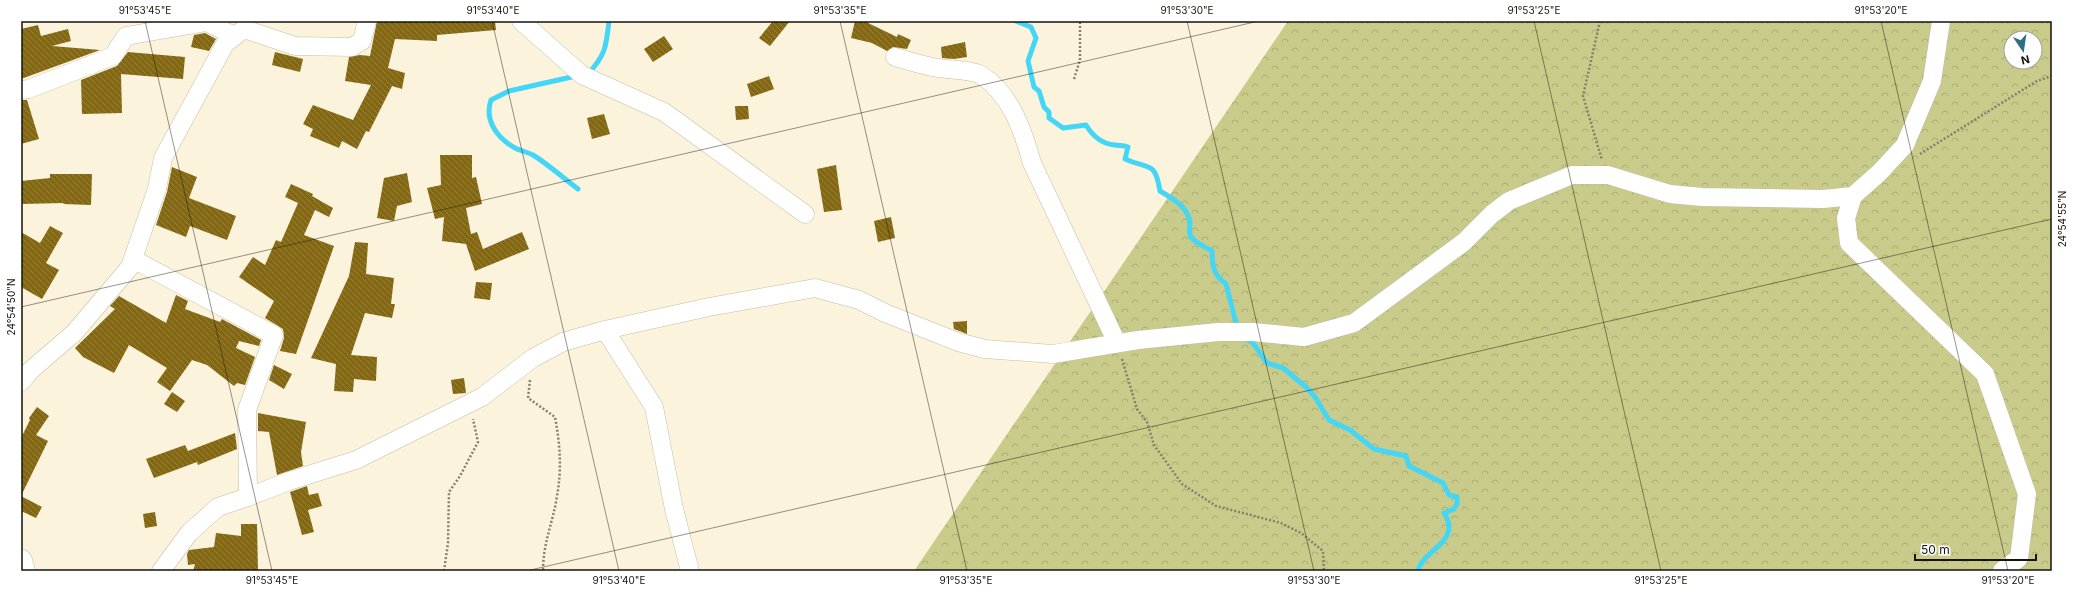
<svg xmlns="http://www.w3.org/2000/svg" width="2073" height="592" font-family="Inter,sans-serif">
	<defs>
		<pattern id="forest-crowns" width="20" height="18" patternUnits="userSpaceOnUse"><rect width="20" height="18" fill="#c8cb89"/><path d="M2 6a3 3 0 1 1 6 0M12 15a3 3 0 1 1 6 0" fill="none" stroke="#abad75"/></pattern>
		<pattern id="building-back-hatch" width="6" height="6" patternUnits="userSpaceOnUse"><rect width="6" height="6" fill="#836811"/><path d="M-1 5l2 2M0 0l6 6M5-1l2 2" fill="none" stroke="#938042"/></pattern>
	</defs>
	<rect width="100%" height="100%" fill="#fbf3dc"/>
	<path fill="url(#forest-crowns)" fill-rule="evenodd" d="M1288 21H2052V571H914ZM2011 38H2035V62H2011Z"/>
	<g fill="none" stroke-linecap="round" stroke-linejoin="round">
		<path stroke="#43d6f6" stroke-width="5" d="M1016 21 1031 27 1036 38 1028 61 1034 87 1039 91 1044 107 1049 112V118L1063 128 1086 125C1092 135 1102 144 1115 145 1120 146 1123 145 1128 147L1125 159C1149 170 1155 160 1160 191 1172 198 1188 207 1190 222 1190 227 1188 233 1191 237 1195 243 1206 247 1212 251 1212 267 1214 275 1226 284L1237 327
			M588 74C606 54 606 47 609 21
			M576 76 509 91 491 100C484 120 497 138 515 148 521 151 527 152 533 155 548 164 563 178 578 189
			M1244 338 1253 343 1267 363 1283 368 1306 387 1315 397 1329 420 1350 430 1374 449 1406 456 1409 466 1443 483 1449 495 1457 497V504L1454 509 1444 513C1463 542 1422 550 1418 571"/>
	</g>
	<path fill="url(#building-back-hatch)" d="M377 21H495L496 30 437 35V41L395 39 388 68 405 73 402 89 392 86 369 132 366 131 357 149 342 141 339 148 310 136 313 129 303 124 313 105 353 120 371 85 345 81 349 57 360 55 370 56Z
		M773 21H790L770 46 759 38Z
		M855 21H864L897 37 898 34 911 40 907 49 893 47 887 51 872 43 851 38Z
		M38 25 41 36 68 29 71 41 52 46 100 50 21 79V29Z
		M205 33 216 39 209 51 191 47 194 35Z
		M664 36 673 49 653 62 644 49Z
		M965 42 967 57 954 59 942 58 941 47Z
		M128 52 185 57 183 79 121 74 122 113 82 114 81 80 117 66Z
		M275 52 303 59 300 72 272 65Z
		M769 76 774 89 751 97 747 84Z
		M21 100H27L39 139 21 144Z
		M735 106H748L749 119 736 120Z
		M604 114 610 134 592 139 587 118Z
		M440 155H472V178L476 177 482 204 466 208 471 234 477 232 483 249 522 232 529 249 475 271 466 244 442 241 444 217 435 219 427 188 441 185Z
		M836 165 842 210 824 212 817 169Z
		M172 167 197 177 189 198 236 216 227 240 190 226 186 237 156 225 167 192Z
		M407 173 412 202 397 206 394 221 377 218 384 178Z
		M50 174H92L91 205 63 204 64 203 21 204V181L50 178Z
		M291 184 313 194 312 196 333 208 329 217 315 210 304 235 334 246 296 354 280 351 284 338 283 329 265 318 274 301 239 277 253 257 265 265 276 240 281 242 298 203 285 197Z
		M891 217 895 238 878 242 874 221Z
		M50 226 63 233 46 263 59 270 42 299 21 287V232L40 243Z
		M355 242 368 243 366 274 394 278 391 304H395L392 318 365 313 351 355 377 357 376 381 354 379 353 392 334 391 336 364 311 358 349 276Z
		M476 282 492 283 490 300 474 298Z
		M176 295 188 301 185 309 220 322 222 319 261 340 259 346 239 341 236 348 255 357 245 385 237 383 234 386 207 365 192 360 170 391 157 382 167 368 129 345 114 373 83 357 75 348 115 309 110 306 119 296 166 323Z
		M967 321V334L954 329 953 322Z
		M274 365 292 374 284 389 269 380Z
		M464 378 466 393 453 394 451 380Z
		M172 392 185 401 177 412 164 404Z
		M37 407 49 416 36 435 48 441 21 496V438L30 420 29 418Z
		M258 413 306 422 301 452 303 466 277 475 269 432 258 431Z
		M235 433 237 449 198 465 197 462 154 478 146 459 185 445 188 451Z
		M307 486 309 495 318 493 322 506 308 510 314 532 302 535 290 492Z
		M21 496 42 507 36 518 21 511Z
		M155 512 157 526 145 528 143 514Z
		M241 524H257L258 571H193L195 564 188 565 187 554 189 550 214 547 216 533 241 536Z"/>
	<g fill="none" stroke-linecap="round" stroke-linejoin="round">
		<g stroke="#c5bda7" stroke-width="19">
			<path id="minor" d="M521 21 582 75 664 112 805 214
				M895 57C910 61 924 66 939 68 950 70 973 70 981 75 1011 94 1023 131 1032 163L1117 343
				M21 90 29 89 113 56 126 36 207 22 234 36
				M1853 196 1846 218 1849 243 1985 374 2027 494 2019 558 2002 571
				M133 259 274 335 247 410 248 497
				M21 382 31 370 74 333 130 267 157 189 163 158 225 44 244 29 295 46 352 47 362 41 367 21
				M21 558 23 560 26 571
				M161 571 189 533 218 507 248 497 289 481 356 460 482 397 533 358 563 342 605 330
				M690 571 674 509 654 407 605 330 709 307 815 288 859 300 885 313 958 342 985 349 1053 354 1138 340 1218 332H1253L1304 337 1354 323 1464 242 1492 214 1509 201 1572 175H1608L1670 194 1702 197 1823 199 1853 196 1879 173 1905 145 1932 81 1941 21"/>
		</g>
		<path stroke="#857f70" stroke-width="2.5" stroke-dasharray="2 2" stroke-linecap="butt" d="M1600 21 1583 96 1602 160
			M1074 79 1080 60V21
			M1920 154 2037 81 2052 76
			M1122 359 1137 409 1147 422 1154 445 1182 484 1216 506 1281 523 1301 533 1323 551 1324 571
			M530 380 528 398 555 417C560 444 562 469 557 496 553 523 543 542 543 571
			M444 571 448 543 449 492 460 476 478 442 473 419"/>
		<use href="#minor" stroke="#fff" stroke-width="18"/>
	</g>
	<path fill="none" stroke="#16130b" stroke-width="1" stroke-opacity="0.45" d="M145 21 272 571M492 21 619 571M840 21 967 571M1187 21 1314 571M1534 21 1661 571M1881 21 2008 571M21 307 1259 21M526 571 2052 219"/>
	<rect width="2073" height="592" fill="none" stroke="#ffffff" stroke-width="44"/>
	<g transform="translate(2023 50) rotate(167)"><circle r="19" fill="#ffffff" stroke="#a2a19d"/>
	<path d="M0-3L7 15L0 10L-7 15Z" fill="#306e84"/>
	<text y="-6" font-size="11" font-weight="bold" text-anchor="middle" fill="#16130b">N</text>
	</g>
	<path d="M1915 554v6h121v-6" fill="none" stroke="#16130b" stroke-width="2"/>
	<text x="1921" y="554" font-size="12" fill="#16130b" stroke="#ffffff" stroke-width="3" paint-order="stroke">50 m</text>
	<rect x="22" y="22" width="2029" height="548" fill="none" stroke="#16130b" stroke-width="1.5"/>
	<g font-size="10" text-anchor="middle" fill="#16130b">
		<text x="145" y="14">91°53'45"E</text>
		<text x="493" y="14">91°53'40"E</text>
		<text x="840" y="14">91°53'35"E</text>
		<text x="1187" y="14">91°53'30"E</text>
		<text x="1534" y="14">91°53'25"E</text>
		<text x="1881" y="14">91°53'20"E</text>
		<text transform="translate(2062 219) rotate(-90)" y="4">24°54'55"N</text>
		<text transform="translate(11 307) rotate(-90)" y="4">24°54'50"N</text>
		<text x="272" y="584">91°53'45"E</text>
		<text x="619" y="584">91°53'40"E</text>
		<text x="966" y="584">91°53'35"E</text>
		<text x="1314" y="584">91°53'30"E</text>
		<text x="1661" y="584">91°53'25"E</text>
		<text x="2008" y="584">91°53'20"E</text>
	</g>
</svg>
